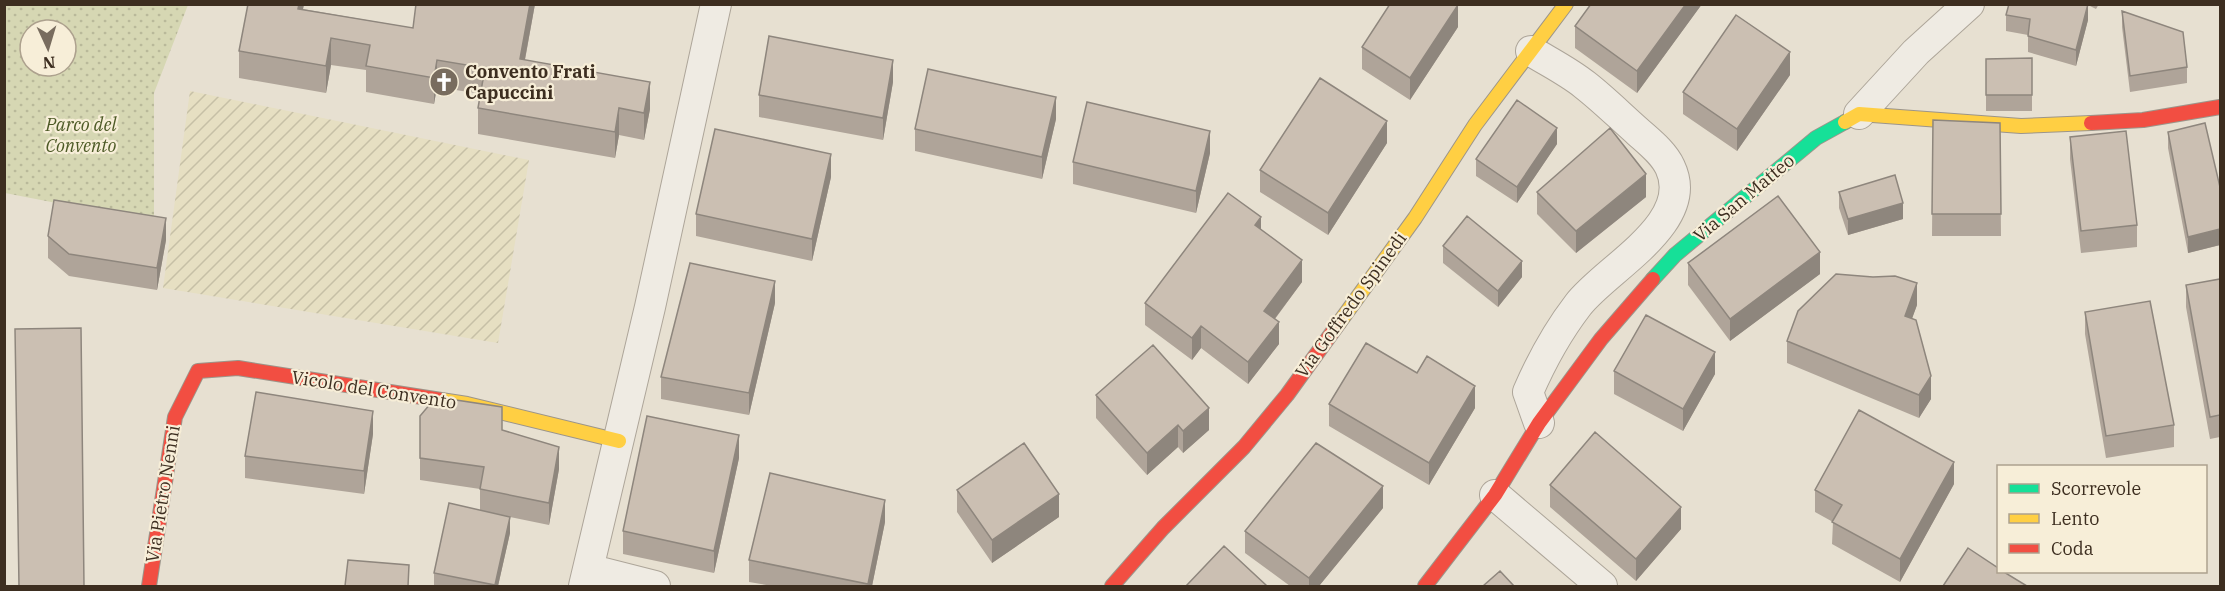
<svg xmlns="http://www.w3.org/2000/svg" width="2225" height="591" font-family="'IBM Plex Serif',serif">
	<defs>
		<pattern id="farmland-furrows" width="10" height="10" patternUnits="userSpaceOnUse" patternTransform="scale(1.5)"><rect width="10" height="10" fill="#e6dfc2"/><path d="M-1 1l2-2M0 10L10 0M9 11l2-2" fill="none" stroke="#c6c0a6"/></pattern>
		<pattern id="park-dots" width="8" height="8" patternUnits="userSpaceOnUse" patternTransform="scale(1.5)"><rect width="8" height="8" fill="#d6d7b3"/><path d="M2 2h.1M6 6h.1" fill="none" stroke="#b9b99a" stroke-width="1.8" stroke-linecap="round"/></pattern>
	</defs>
	<rect width="100%" height="100%" fill="#e7e0d1"/>
	<path fill="url(#farmland-furrows)" d="M190 91 529 160 498 343 163 288Z"/>
	<path fill="url(#park-dots)" fill-rule="evenodd" d="M4 5H188L154 93V222L5 193ZM30 30H66V66H30Z"/>
	<g fill="none" stroke-linecap="round" stroke-linejoin="round">
		<g stroke="#ada599" stroke-width="32">
			<path id="street" d="M1531 51C1549 62 1569 72 1585 85 1603 99 1619 115 1636 130 1648 141 1663 152 1670 167 1697 223 1605 269 1578 305 1558 331 1541 362 1528 392L1539 423
				M1859 114 1916 52 1969 4
				M1495 495 1602 586
				M588 569 655 586
				M584 586 650 307 716 4"/>
		</g>
		<g stroke="#9c958a" stroke-width="16">
			<path id="fast" d="M1653 279 1675 255 1816 138 1845 122"/>
		</g>
		<g stroke="#9c958a" stroke-width="16">
			<path id="slow" d="M1845 122 1859 114 2021 126 2091 123
				M1339 323 1415 218 1475 125 1566 4
				M441 400 467 404 619 441"/>
		</g>
		<g stroke="#9c958a" stroke-width="16">
			<path id="jam" d="M2091 123 2143 120 2220 107
				M149 586 175 417 198 371 238 368 441 400
				M1112 586 1163 528 1244 447 1287 395 1339 323
				M1425 586 1495 495 1539 423 1601 339 1653 279"/>
		</g>
		<use href="#street" stroke="#efebe3" stroke-width="30"/>
		<use href="#fast" stroke="#16e098" stroke-width="14"/>
		<use href="#slow" stroke="#ffcf43" stroke-width="14"/>
		<use href="#jam" stroke="#f24e42" stroke-width="14"/>
	</g>
	<path fill="#afa499" d="M248 4H304L303 9 413 28 535 4 525 60 650 109 644 140 619 135 615 158 478 134V108L481 94 437 87 434 104 366 92V70L331 65 326 93 239 78V51Z
		M1591 4H1702L1637 93 1575 48V26Z
		M2009 4H2099L2096 9 2088 5V20L2076 66 2028 52V35L2006 31V15Z
		M2122 11 2187 67V83L2130 92 2122 27Z
		M1458 27 1410 100 1362 69V47Z
		M2032 58V111H1986V59Z
		M1790 75 1737 151 1683 114V92Z
		M893 82 883 140 759 117V95Z
		M1056 119 1042 179 915 151V129Z
		M1933 120 2000 123 2001 236H1932Z
		M2168 132 2220 187V245L2188 253 2168 148Z
		M2070 137 2137 225V247L2081 253 2070 159Z
		M1387 143 1328 235 1260 192V170Z
		M1557 144 1517 203 1476 176V159Z
		M1210 153 1196 213 1073 184V162Z
		M831 177 812 261 696 236V214Z
		M1537 192 1646 197 1576 253 1537 214Z
		M1839 192 1903 219 1848 235 1839 208Z
		M1261 229 1302 282 1275 319 1279 344 1248 384 1201 348 1192 360 1145 325V303Z
		M48 236 166 240 157 290 69 276 48 258Z
		M1443 246 1522 277 1498 307 1443 263Z
		M1688 263 1820 274 1730 341 1688 285Z
		M2220 279V437L2210 439 2186 307V285Z
		M775 303 749 415 661 399V377Z
		M1917 305 1912 318 1931 399 1919 418 1787 363V341Z
		M2085 312 2174 425V447L2106 458 2085 334Z
		M1614 371 1715 374 1683 431 1614 394Z
		M1096 395 1209 430 1183 453 1178 447 1147 475 1096 418Z
		M1329 404 1475 408 1429 485 1329 426Z
		M420 416 502 431 559 469 549 525 510 517V533L498 586H434V573L480 510V489L420 480Z
		M373 434 364 494 245 478V456Z
		M739 458 714 573 623 554V531Z
		M1954 484 1900 582 1832 544 1833 522 1815 512V490Z
		M1550 485 1681 529 1636 581 1550 507Z
		M957 490 1059 517 992 563 957 512Z
		M1383 508 1319 586H1290L1245 553V531Z
		M885 522 872 586H772L749 582V560Z"/>
	<path fill="#8e867d" d="M299 4H304L298 35V9Z
		M530 4H535L520 86V59Z
		M1686 4H1702L1637 93V71Z
		M2088 4V20L2076 66V50Z
		M1458 5V27L1410 100V78Z
		M331 38V65L326 93V66Z
		M1790 52V75L1737 151V129Z
		M437 60V87L434 104V78Z
		M893 60V82L883 140V118Z
		M650 82V109L644 140V113Z
		M1056 97V119L1042 179V157Z
		M619 108V135L615 158V132Z
		M1387 121V143L1328 235V213Z
		M1557 128V144L1517 203V187Z
		M1210 131V153L1196 213V191Z
		M831 154V177L812 261V239Z
		M1646 174V197L1576 253V231Z
		M1903 203V219L1848 235V219Z
		M1261 217V239L1255 225Z
		M166 218V240L157 290V268Z
		M2220 229V245L2188 253V237Z
		M1820 252V274L1730 341V319Z
		M1302 260V282L1264 333V311Z
		M1522 261V277L1498 307V291Z
		M775 281V303L749 415V393Z
		M1917 283V305L1905 338V316Z
		M1279 322V344L1248 384V362Z
		M1201 326V348L1192 360V338Z
		M1715 352V374L1683 431V409Z
		M1931 376V399L1919 418V395Z
		M1475 386V408L1429 485V463Z
		M1209 408V430L1183 453V431Z
		M373 411V434L364 494V471Z
		M1178 425V447L1147 475V453Z
		M739 435V458L714 573V551Z
		M559 447V469L549 525V503Z
		M1954 462V484L1900 582V559Z
		M1383 486V508L1319 586H1309V578Z
		M1059 494V517L992 563V540Z
		M885 500V522L872 586H868Z
		M1681 507V529L1636 581V559Z
		M510 517V533L498 586H495Z"/>
	<path fill="#cbbfb2" stroke="#8e867d" stroke-width="1.5" d="M248 4H299L298 9 413 28 416 4H530L520 59 650 82 644 113 619 108 615 132 478 108 485 68 437 60 434 78 366 66 370 45 331 38 326 66 239 51Z
		M1390 4 1458 5 1410 78 1362 47Z
		M1591 4H1686L1637 71 1575 26Z
		M2009 4H2088L2076 50 2028 36 2030 19 2006 15Z
		M2122 11 2183 32 2187 67 2130 76Z
		M1736 15 1790 52 1737 129 1683 92Z
		M769 36 893 60 883 118 759 95Z
		M2032 58V95H1986V59Z
		M928 69 1056 97 1042 157 915 129Z
		M1320 78 1387 121 1328 213 1260 170Z
		M1517 100 1557 128 1517 187 1476 159Z
		M1087 102 1210 131 1196 191 1073 162Z
		M1933 120 2000 123 2001 214H1932Z
		M2205 123 2220 187V229L2188 237 2168 132Z
		M1610 128 1646 174 1576 231 1537 192Z
		M715 129 831 154 812 239 696 214Z
		M2126 131 2137 225 2081 231 2070 137Z
		M1895 175 1903 203 1848 219 1839 192Z
		M1228 193 1261 217 1255 225 1302 260 1264 311 1279 322 1248 362 1201 326 1192 338 1145 303Z
		M1778 196 1820 252 1730 319 1688 263Z
		M54 200 166 218 157 268 69 254 48 236Z
		M1467 216 1522 261 1498 291 1443 246Z
		M690 263 775 281 749 393 661 377Z
		M1836 274 1873 277 1895 276 1917 283 1905 316 1916 320 1931 376 1919 395 1787 341 1798 311Z
		M2220 279V415L2210 417 2186 285Z
		M2150 301 2174 425 2106 436 2085 312Z
		M1646 315 1715 352 1683 409 1614 371Z
		M81 328 84 586H19L15 329Z
		M1366 343 1417 373 1427 356 1475 386 1429 463 1329 404Z
		M1153 345 1209 408 1183 431 1178 425 1147 453 1096 395Z
		M256 392 373 411 364 471 245 456Z
		M436 397 502 407V430L559 447 549 503 480 489 484 467 420 458V416Z
		M1859 410 1954 462 1900 559 1832 522 1842 505 1815 490Z
		M647 416 739 435 714 551 623 531Z
		M1595 432 1681 507 1636 559 1550 485Z
		M1024 443 1059 494 992 540 957 490Z
		M1316 443 1383 486 1309 578 1245 531Z
		M770 473 885 500 868 584 749 560Z
		M449 503 510 517 495 585 434 573Z
		M1224 546 1267 586H1186Z
		M1968 548 1998 568V572H2004L2027 586H1943Z
		M348 560 409 565 408 586H345Z
		M1500 571 1514 586H1483Z"/>
	<defs>
		<g id="church-disc" transform="scale(1.5)"><circle r="9.5" fill="#786c5e" stroke="#f7eed8"/><path d="M-1.2-6h2.4v3.5h3.3v2.4h-3.3V6h-2.4V-.1h-3.3v-2.4h3.3Z" fill="#fff"/></g>
	</defs>
	<g fill-rule="evenodd">
		<use href="#church-disc" x="444" y="82"/>
	</g>
	<g text-anchor="middle" stroke-width="4.5" stroke-linejoin="round" paint-order="stroke">
		<g font-size="18" font-weight="bold" fill="#3d2e20" stroke="#f7eed8" text-anchor="start">
			<text x="465" y="78">Convento Frati<tspan x="465" dy="21">Capuccini</tspan></text>
		</g>
		<g font-size="18" font-style="italic" fill="#4d5a26" stroke="#f7eed8">
			<text x="81" y="131">Parco del<tspan x="81" dy="21">Convento</tspan></text>
		</g>
		<g font-size="18" fill="#3d2e20" stroke="#f7eed8">
			<text transform="translate(1744 198) rotate(-40)" y="6">Via San Matteo</text>
			<text transform="translate(1351 305) rotate(-54)" y="6">Via Goffredo Spinedi</text>
			<text transform="translate(374 390) rotate(9)" y="6">Vicolo del Convento</text>
			<text transform="translate(163 494) rotate(-81)" y="6">Via Pietro Nenni</text>
		</g>
	</g>
	<rect width="2225" height="591" fill="none" stroke="#3d2e20" stroke-width="12"/>
	<rect x="1997" y="465" width="210" height="108" fill="#f7eed8" stroke="#ada18e" stroke-width="1.5"/>
	<rect x="2009" y="484" width="30" height="9" fill="#16e098" stroke="#ada18e" stroke-width="1.5"/>
	<text x="2051" y="495" font-size="18" fill="#3d2e20">Scorrevole</text>
	<rect x="2009" y="514" width="30" height="9" fill="#ffcf43" stroke="#ada18e" stroke-width="1.5"/>
	<text x="2051" y="525" font-size="18" fill="#3d2e20">Lento</text>
	<rect x="2009" y="544" width="30" height="9" fill="#f24e42" stroke="#ada18e" stroke-width="1.5"/>
	<text x="2051" y="555" font-size="18" fill="#3d2e20">Coda</text>
	<g transform="translate(48 48) rotate(176)"><circle r="28" fill="#f7eed8" stroke="#ada18e" stroke-width="1.5"/>
	<path d="M0-4.5L10 22L0 15L-10 22Z" fill="#786c5e"/>
	<text y="-9" font-size="16" font-weight="bold" text-anchor="middle" fill="#3d2e20">N</text>
	</g>
</svg>
